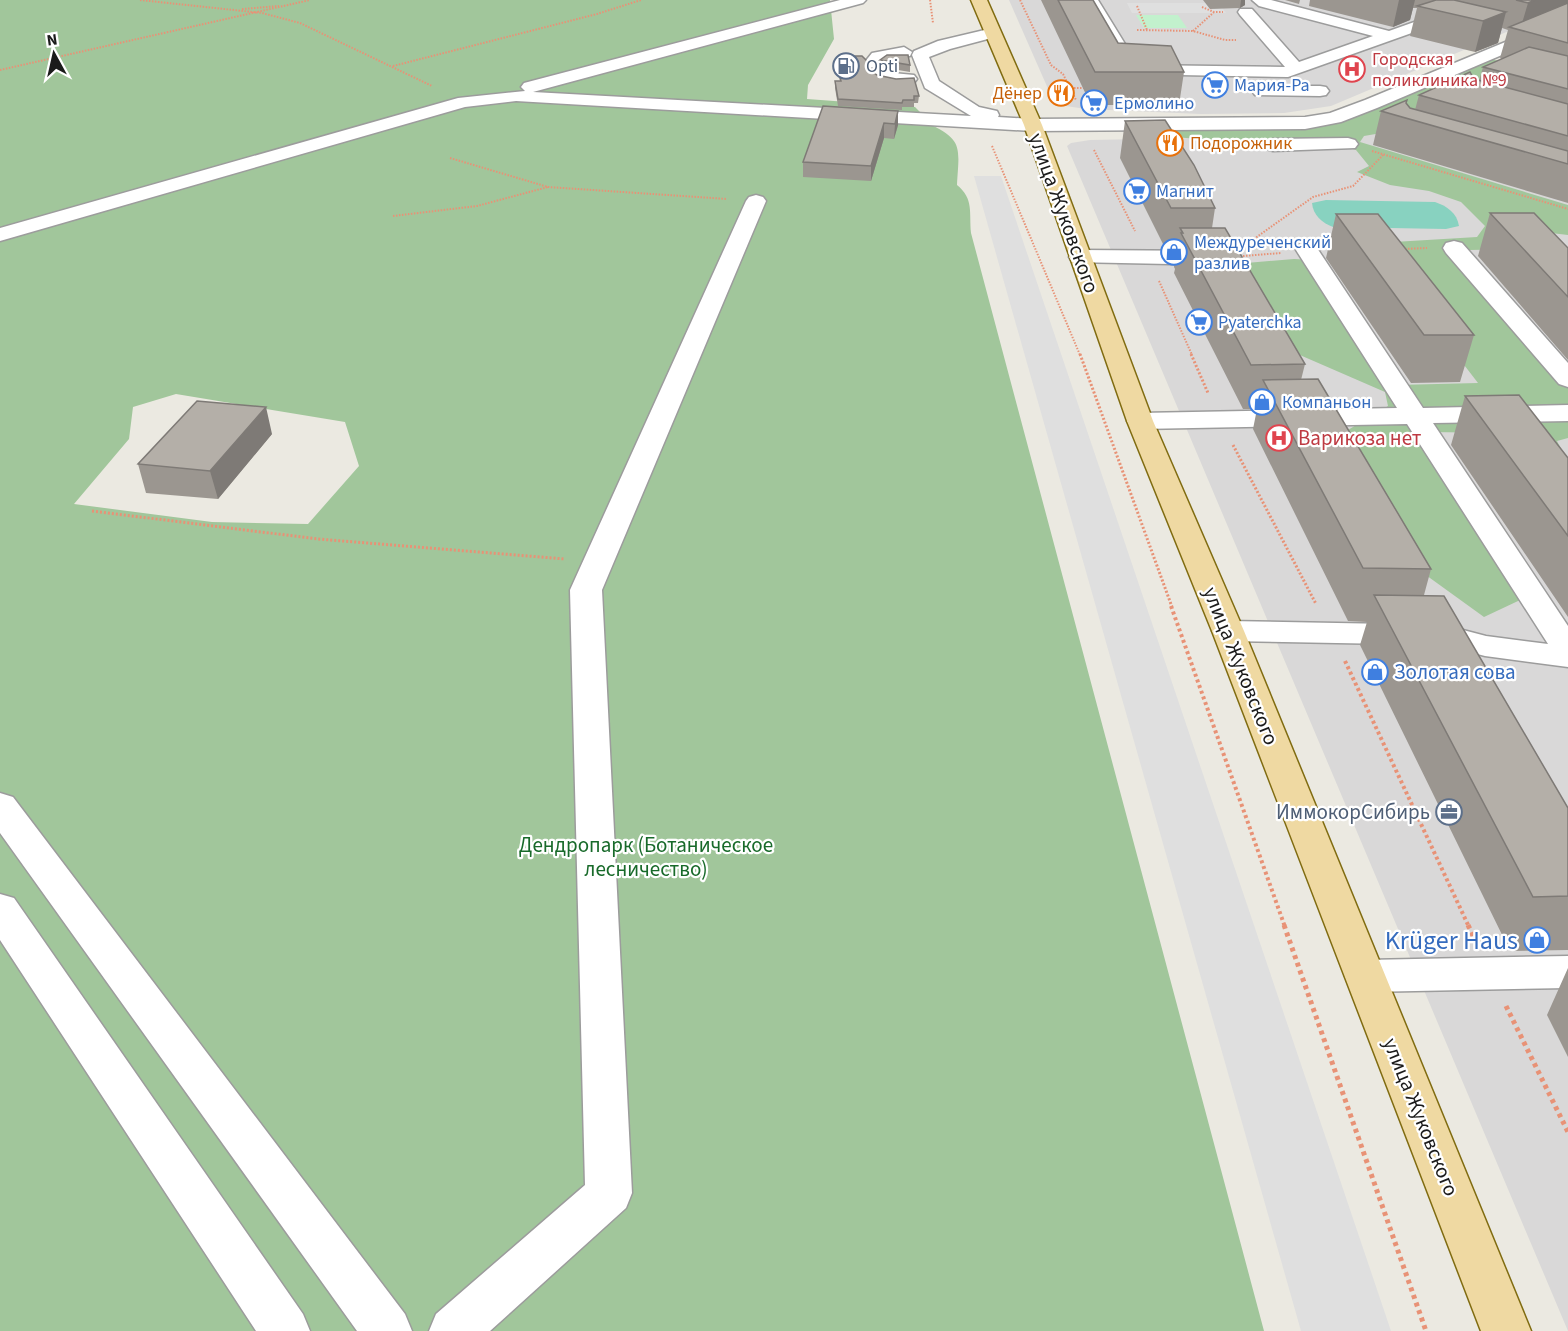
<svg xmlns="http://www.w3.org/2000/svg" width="1568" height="1331" font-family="'Source Sans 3',sans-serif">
	<rect width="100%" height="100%" fill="#ebe9e1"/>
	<path fill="#d9d8d8" d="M1009 0H1568V6L1331 106 1284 113 1201 114 1086 109 1066 106 1053 100Z
		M1568 32V1331L1067 146 1071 143 1090 140 1299 136 1344 132Z"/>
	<path fill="#a1c69b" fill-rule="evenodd" d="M0 0H830L834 39 808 85 807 99 915 107 926 118 927 123C964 140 959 147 957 185 974 199 969 212 971 233L1264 1331H0ZM176 394 345 422 359 466 308 524 212 522 74 504 129 439 133 407Z
		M1491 59 1568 78 1387 132 1364 136 1360 142 1568 205V235L1551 233 1524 249 1469 250 1568 369V438L1557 441 1565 457 1513 433 1426 432 1531 595 1484 617 1412 565 1338 436 1388 406 1385 392 1286 349 1235 264 1294 259 1313 260 1397 385 1478 383 1381 257 1377 243 1477 237 1485 226 1461 202 1429 191 1390 185 1357 172 1369 166 1356 150 1329 142 1255 143 1172 137 1164 130 1311 124Z"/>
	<path fill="#c2f1cd" d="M1136 15H1178L1187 28H1144Z"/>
	<path fill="#88d2c0" d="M1326 200 1435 202C1447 206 1457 213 1459 226L1446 229 1333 227C1322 223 1313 215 1312 203Z"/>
	<path fill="#dfdfdf" d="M1127 3H1219L1226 13H1132Z
		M974 176H1001L1391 1331H1301Z"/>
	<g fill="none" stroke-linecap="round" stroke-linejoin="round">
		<g stroke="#9c9c9c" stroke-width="3">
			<path id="minor" d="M840 0H866L863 3 533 92 971 116 925 88 912 55 914 51 938 41 993 28 1001 33 999 36 950 49 929 57 939 81 979 107 997 111 999 115 998 117 1033 119 1305 117 1330 113 1365 100 1568 16V27L1377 108 1341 122 1305 129 1033 131 516 101 465 107 0 241V228L458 98 525 91 521 87 524 83Z
				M1082 0H1098L1138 65 1285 67 1240 15 1238 12 1240 9H1252L1299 62 1373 36 1259 6 1252 0H1271L1389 31 1476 0H1499L1496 3 1288 77 1127 74Z
				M904 47 912 52 910 56C902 57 891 57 885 61 877 65 877 69 867 67L864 63 872 53Z
				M877 68 893 73 914 75 917 79 914 83C900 86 878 84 868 73L871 69Z
				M1261 86H1320L1326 87 1329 91 1326 95 1320 96 1255 95 1252 91 1255 87Z
				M1348 138 1355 140 1358 144 1355 148 1273 151 1266 149 1263 145 1266 141 1273 139Z
				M756 195 763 197 766 201 602 590 632 1193 626 1208 490 1331H429L436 1314 585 1185 570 590 746 201 749 197Z
				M1454 241 1462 243 1568 363V387L1559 384 1446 253 1443 248 1446 243Z
				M1307 243 1315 245 1423 408 1568 405V421L1433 423 1568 626V667L1485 656 1443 645 1228 641 1217 638 1212 631 1217 624 1228 621 1444 625 1486 636 1548 644 1407 424 1140 429 1131 427 1127 421 1131 415 1140 413 1397 408 1296 250 1299 245Z
				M1080 250 1219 251 1227 253 1230 258 1227 263 1219 265 1072 262 1069 257 1072 252Z
				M0 793 13 797 405 1314 412 1331H357L0 833Z
				M0 894 14 898 303 1314 310 1331H256L0 940Z
				M1568 956V988L1366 992 1351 987 1345 976 1351 965 1366 960Z"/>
		</g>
		<g stroke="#806c11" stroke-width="3">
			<path id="major" d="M971 0H987L1042 125 1153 421 1244 631 1531 1331H1481L1212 631 1127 421 1024 125Z"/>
		</g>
		<path stroke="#e89276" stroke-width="2" stroke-dasharray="1.5 1.5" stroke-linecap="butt" d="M140 0 262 13 300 23 432 86
			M930 0 933 23
			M1020 0 1051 65 1063 74 1076 100
			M1137 6 1147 30
			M1202 7 1214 12H1223
			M242 9 279 6
			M1137 30 1193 31 1225 40H1236
			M1193 31 1214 12
			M393 66 597 14 641 0
			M0 70 310 0
			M1071 88H1088
			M992 146 1080 355
			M1094 150 1135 231
			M1372 151 1568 209
			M450 158 548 187 727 199
			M393 216 477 206 548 187
			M1244 246 1313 197 1353 186 1384 154
			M1402 249 1427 248
			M1243 256 1281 253
			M1159 281 1192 355"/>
		<path stroke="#e89276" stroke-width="3" stroke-dasharray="2 2" stroke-linecap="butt" d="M1080 354 1172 607
			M1191 354 1208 393
			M1233 445 1316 604
			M92 511 318 539 565 559"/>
		<path stroke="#e89276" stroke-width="4" stroke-dasharray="3 3" stroke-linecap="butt" d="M1171 606 1285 927
			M1345 661 1469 927"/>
		<path stroke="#e89276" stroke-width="5" stroke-dasharray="4 4" stroke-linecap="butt" d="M1284 925 1426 1331
			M1468 925 1475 940
			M1506 1006 1568 1132"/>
		<use href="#minor" fill="#fff" fill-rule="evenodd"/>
		<use href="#major" fill="#efd9a2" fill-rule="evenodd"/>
	</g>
	<path fill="#9b9690" d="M1041 0H1093L1118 43 1184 72 1179 105H1091Z
		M1203 0H1245V5L1240 8 1210 9Z
		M1285 0H1300L1299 4Z
		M1310 0H1568V203L1373 145 1381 111 1406 103 1410 108 1415 110 1419 95 1474 79 1479 81 1483 67 1502 59 1500 58 1508 30 1502 28 1498 43 1475 52 1410 36 1417 8H1413L1410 20 1393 27 1309 6Z
		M855 56 868 68 877 75 919 96 918 103H914V107H902V110L838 106 835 88V81H840L836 66V59H855Z
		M880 60 910 65V72L880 67Z
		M898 111V125L894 139 884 138 871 181 803 177V162Z
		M1125 121 1215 208 1212 228 1305 364 1301 380 1431 569 1424 595 1568 808V950L1510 951 1360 645 1367 622 1348 621 1253 429 1257 409H1243L1174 273 1175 269 1174 267 1177 248H1165L1120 158Z
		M1490 213 1568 248V360L1478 256Z
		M1336 214 1474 335 1460 382 1411 383 1326 258Z
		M1465 396 1568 458V617L1451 445Z
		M272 434 218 499 146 493 138 464Z
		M1568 968V1057L1547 1015Z"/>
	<path fill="#7e7a76" d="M1241 0H1245V5L1240 8Z
		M1399 0H1415L1410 20 1393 27Z
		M1535 0H1568V15L1520 30 1528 3Z
		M1506 12 1498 43 1475 52 1483 21Z
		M898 111V125L894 139 895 124Z
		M884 123V138L871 181V166Z
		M266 407 272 434 218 499 210 471Z"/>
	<path fill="#b4afa8" stroke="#7e7a76" stroke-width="1.5" d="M1058 0H1093L1118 43 1171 46 1184 72H1095Z
		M1436 0H1454L1506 12 1483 21 1417 6Z
		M1516 0H1535L1528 3Z
		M1568 3V43L1509 27Z
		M1529 47 1568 56V89L1483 67Z
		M887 55H908L910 65 880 60Z
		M855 56H862L868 62 867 68 877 75 896 79 914 78 919 96H914V100H903L902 103 838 99 835 81H841L836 59H856Z
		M1470 72 1474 79 1568 104V136L1419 95Z
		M1407 100 1406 103 1410 108 1568 151V164L1381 111Z
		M823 106 898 111 895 124 884 123 871 166 803 162Z
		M1165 120 1194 165 1215 208H1171L1125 121Z
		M1490 213H1534L1568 248V297Z
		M1336 214H1378L1474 335H1424Z
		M1180 228H1225L1305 364 1251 365 1181 233H1183Z
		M1318 379 1431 569 1363 568 1263 380Z
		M1519 395 1568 458V536L1465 396Z
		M197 401 266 407 210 471 138 464Z
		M1374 595 1444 596 1568 808V896L1533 897Z"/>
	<defs>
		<g id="fuel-ring" transform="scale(1.35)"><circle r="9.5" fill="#fff" stroke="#5c6f8a" stroke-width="1.5"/><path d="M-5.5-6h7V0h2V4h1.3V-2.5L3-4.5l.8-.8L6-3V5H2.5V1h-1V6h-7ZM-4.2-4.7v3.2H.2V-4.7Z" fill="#5c6f8a"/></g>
		<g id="hospital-ring" transform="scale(1.35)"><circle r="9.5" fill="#fff" stroke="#e0444e" stroke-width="1.5"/><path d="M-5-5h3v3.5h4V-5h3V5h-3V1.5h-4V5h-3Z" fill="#e0444e"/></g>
		<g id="supermarket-ring" transform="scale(1.35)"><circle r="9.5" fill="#fff" stroke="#3f7fe0" stroke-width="1.5"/><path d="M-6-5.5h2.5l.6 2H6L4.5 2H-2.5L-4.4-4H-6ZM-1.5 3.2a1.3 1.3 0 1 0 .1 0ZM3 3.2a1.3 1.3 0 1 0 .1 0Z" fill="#3f7fe0"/></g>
		<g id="restaurant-ring" transform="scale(1.35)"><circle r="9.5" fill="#fff" stroke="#e8710a" stroke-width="1.5"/><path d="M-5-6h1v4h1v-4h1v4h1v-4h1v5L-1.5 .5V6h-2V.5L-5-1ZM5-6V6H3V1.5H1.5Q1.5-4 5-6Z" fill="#e8710a"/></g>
		<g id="shop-ring" transform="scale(1.35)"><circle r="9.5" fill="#fff" stroke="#3f7fe0" stroke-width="1.5"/><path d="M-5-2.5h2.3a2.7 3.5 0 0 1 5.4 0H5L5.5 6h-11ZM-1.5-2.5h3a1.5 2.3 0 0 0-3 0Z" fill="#3f7fe0"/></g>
		<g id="office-ring" transform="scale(1.35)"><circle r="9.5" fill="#fff" stroke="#5c6f8a" stroke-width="1.5"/><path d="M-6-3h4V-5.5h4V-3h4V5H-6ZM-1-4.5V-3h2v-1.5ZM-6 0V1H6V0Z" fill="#5c6f8a"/></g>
	</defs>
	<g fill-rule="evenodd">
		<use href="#fuel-ring" x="846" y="66"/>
		<use href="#hospital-ring" x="1352" y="69"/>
		<use href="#supermarket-ring" x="1215" y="85"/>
		<use href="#restaurant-ring" x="1061" y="93"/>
		<use href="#supermarket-ring" x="1094" y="103"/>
		<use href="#restaurant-ring" x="1170" y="143"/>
		<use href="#supermarket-ring" x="1137" y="191"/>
		<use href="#shop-ring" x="1174" y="252"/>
		<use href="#supermarket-ring" x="1199" y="322"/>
		<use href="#shop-ring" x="1262" y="402"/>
		<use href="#hospital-ring" x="1279" y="438"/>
		<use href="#shop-ring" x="1375" y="672"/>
		<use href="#office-ring" x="1449" y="812"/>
		<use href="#shop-ring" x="1537" y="940"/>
	</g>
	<g text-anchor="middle" stroke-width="4.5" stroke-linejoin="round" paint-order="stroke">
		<g font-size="18" fill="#be3a42" stroke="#fff" text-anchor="start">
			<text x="1372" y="65">Городская<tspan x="1372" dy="21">поликлиника №9</tspan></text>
		</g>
		<g font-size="18" fill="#4e5e75" stroke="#fff" text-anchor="start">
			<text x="866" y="72">Opti</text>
		</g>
		<g font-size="18" fill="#366cbe" stroke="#fff" text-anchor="start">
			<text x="1234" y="91">Мария-Ра</text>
			<text x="1114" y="109">Ермолино</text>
			<text x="1156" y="197">Магнит</text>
			<text x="1194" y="248">Междуреченский<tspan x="1194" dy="21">разлив</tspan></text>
			<text x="1218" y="328">Pyaterchka</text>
			<text x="1282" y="408">Компаньон</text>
		</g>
		<g font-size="18" fill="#c56008" stroke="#fff" text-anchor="end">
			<text x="1042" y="99">Дёнер</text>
			<text x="1190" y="149" text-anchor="start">Подорожник</text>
		</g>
		<g font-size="21" fill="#1b1b1b" stroke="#fff">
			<text transform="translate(1064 213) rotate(70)" y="7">улица Жуковского</text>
			<text transform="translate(1241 666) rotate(68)" y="7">улица Жуковского</text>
			<text transform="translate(1421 1117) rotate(68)" y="7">улица Жуковского</text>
		</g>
		<g font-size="21" fill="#be3a42" stroke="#fff" text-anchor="start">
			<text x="1298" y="445">Варикоза нет</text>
		</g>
		<g font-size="21" fill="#366cbe" stroke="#fff" text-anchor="start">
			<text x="1394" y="679">Золотая сова</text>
		</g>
		<g font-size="21" fill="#4e5e75" stroke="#fff" text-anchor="end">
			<text x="1430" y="819">ИммокорСибирь</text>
		</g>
		<g font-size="21" fill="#186a2a" stroke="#fff">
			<text x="646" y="852">Дендропарк (Ботаническое<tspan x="646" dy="24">лесничество)</tspan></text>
		</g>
		<g font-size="26" fill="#366cbe" stroke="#fff" text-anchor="end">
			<text x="1518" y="949">Krüger Haus</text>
		</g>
	</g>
	<g transform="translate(54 54) rotate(352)" stroke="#ffffff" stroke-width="4.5" paint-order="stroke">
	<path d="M0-4.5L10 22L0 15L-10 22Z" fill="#1b1b1b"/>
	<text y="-9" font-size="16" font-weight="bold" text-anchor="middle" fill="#1b1b1b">N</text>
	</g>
</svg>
